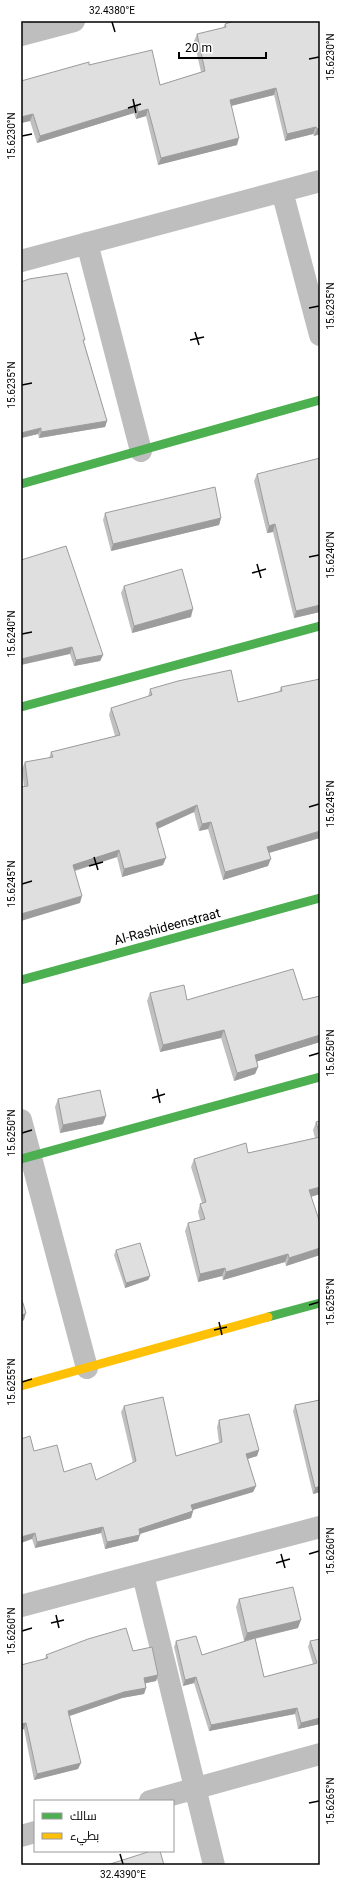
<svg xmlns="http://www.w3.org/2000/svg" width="341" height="1886" font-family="Roboto,Cairo,sans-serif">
	<rect width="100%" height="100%" fill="#fff"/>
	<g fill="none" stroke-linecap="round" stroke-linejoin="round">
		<path stroke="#bebebe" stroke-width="22" d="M21 35 74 21
			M282 191 320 335
			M87 243 141 451
			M21 261 320 181
			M21 1120 87 1368
			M143 1575 214 1865
			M21 1606 320 1527
			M150 1801 320 1754
			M21 1836 35 1832"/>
		<path stroke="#4caf50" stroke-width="9" d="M21 484 320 400
			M21 707 320 626
			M21 980 320 898
			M21 1159 320 1077
			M268 1317 320 1303"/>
		<path stroke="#ffc107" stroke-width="9" d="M21 1386 268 1317"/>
	</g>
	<path fill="#c0c0c0" d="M320 21V134L314 136 313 134 285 141 274 95 231 106 237 145 158 165 146 116 136 119 134 113 37 143 30 121 21 123V81L89 65 160 85 201 72 194 41 197 34 223 28 225 24Z
		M84 342 107 421 105 427 39 438 38 434 21 438Z
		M257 474 320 612 294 618 273 532 267 533 254 481Z
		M105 513 221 518 219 525 111 551 103 520Z
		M21 560 103 655 100 661 74 666 70 654Z
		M124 586 191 617 132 633 121 593Z
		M281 687 313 840 269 853 268 866 223 880 208 829 199 831 194 812 157 829 163 865 122 877 117 857 75 871 80 903 24 787 22 769 25 762 49 758 51 752 115 736 109 715 111 708 148 697 150 689 238 702 279 692Z
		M150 993 187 1000H303L320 996V1042L257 1061 258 1067 255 1074 234 1081 221 1038 160 1052 147 1001Z
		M58 1099 103 1124 60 1133 55 1107Z
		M320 1121V1194L311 1197 320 1223V1255L286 1266 285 1262 223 1280 222 1276 198 1282 185 1231 188 1223 200 1220 198 1212 200 1204 202 1203 191 1167 194 1159 248 1153 315 1138 313 1130 316 1122Z
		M116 1250 150 1276 148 1280 125 1288 114 1255Z
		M320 1392V1492L313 1494 293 1411 295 1405 319 1400 318 1398Z
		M124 1406 176 1456 219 1443 217 1427 219 1420 259 1450 257 1456 248 1459 256 1486 253 1492 193 1510V1511L191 1518 140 1534 138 1541 105 1549 101 1533 35 1548 32 1539 34 1451 64 1472 96 1480 133 1463 121 1412Z
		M239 1599 298 1628 255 1639 264 1677 313 1664 308 1647 310 1641 320 1639V1724L298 1729 295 1714 209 1731 194 1683 183 1686 174 1647 176 1641 202 1655 250 1640 244 1641 236 1607Z
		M133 1651 158 1675 156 1681 146 1683V1688L144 1694 122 1698 70 1716 78 1769 34 1780 24 1729 21 1730V1665L45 1659 46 1655Z"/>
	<path fill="#9c9c9c" d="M276 88 274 95 227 107 230 100Z
		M137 106 134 113 37 143 40 136Z
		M148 109 146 116 136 119 138 112Z
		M33 114 30 121 21 123V117Z
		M316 127 313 134 285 141 287 134Z
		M320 128V134L314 136 317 129Z
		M239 138 237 145 158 165 161 158Z
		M107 421 105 427 39 438 41 432Z
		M41 428 38 434 21 438V433Z
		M221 518 219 525 111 551 113 544Z
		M275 524 273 532 267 533 269 526Z
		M320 605V612L294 618 296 611Z
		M193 609 191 617 132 633 134 626Z
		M72 647 70 654 21 665V659Z
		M103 655 100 661 74 666 76 660Z
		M197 805 194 812 153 831 156 823Z
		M211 822 208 829 199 831 202 824Z
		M320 831V838L313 840 265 854 267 847Z
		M119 850 117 857 70 872 73 865Z
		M166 858 163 865 122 877 124 869Z
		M271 859 268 866 223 880 225 872Z
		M82 896 80 903 21 921V914Z
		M224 1030 221 1038 160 1052 163 1045Z
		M320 1035V1042L252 1063 255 1055Z
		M258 1067 255 1074 234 1081 237 1073Z
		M106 1116 103 1124 60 1133 63 1125Z
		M320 1187V1194L306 1198 309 1190Z
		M320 1248V1255L286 1266 289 1258Z
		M288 1254 285 1262 223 1280 226 1272Z
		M225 1268 222 1276 198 1282 200 1274Z
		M150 1276 148 1280 125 1288 126 1283Z
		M26 1313 24 1320 21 1322V1316Z
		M259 1450 257 1456 244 1460 246 1454Z
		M256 1486 253 1492 189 1511 191 1505Z
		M320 1486V1492L313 1494 315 1488Z
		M193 1511 191 1518 136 1535 139 1529Z
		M103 1527 101 1533 35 1548 37 1542Z
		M35 1533 32 1539 21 1543V1537Z
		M140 1535 138 1541 105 1549 107 1542Z
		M301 1620 298 1628 244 1641 247 1633Z
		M158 1675 156 1681 142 1684 144 1678Z
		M196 1677 194 1683 183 1686 185 1680Z
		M146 1688 144 1694 122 1698 66 1717 68 1711 124 1692Z
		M297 1708 295 1714 209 1731 211 1725Z
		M320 1718V1724L298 1729 301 1723Z
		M26 1723 24 1729 21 1730V1724Z
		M81 1763 78 1769 34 1780 37 1774Z"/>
	<path fill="#dfdfdf" stroke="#9c9c9c" d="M234 21H320V128L317 129 316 127 287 134 276 88 230 100 239 138 161 158 148 109 138 112 137 106 40 136 33 114 21 117V81L89 62V65L152 50 160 85 205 71 197 34 226 27 225 24Z
		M67 273 85 340H83L107 421 41 432V428L21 433V282L29 279Z
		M320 458V605L296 611 275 524 269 526 257 474Z
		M215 487 221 518 113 544 105 513Z
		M66 546 103 655 76 660 72 647 21 659V560Z
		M182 569 193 609 134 626 124 586Z
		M231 670 238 702 282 691 281 687 320 679V831L267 847 271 859 225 872 211 822 202 824 197 805 156 823 166 858 124 869 119 850 73 865 82 896 21 914V787L28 786 25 762 53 757 51 752 120 735 111 708 152 695 150 689 178 681Z
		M293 969 303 1000 320 996V1035L255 1055 258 1067 237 1073 224 1030 163 1045 150 993 184 985 187 1000Z
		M100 1090 106 1116 63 1125 58 1099Z
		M320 1121V1136L316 1122Z
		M320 1137V1187L309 1190 320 1223V1248L289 1258 288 1254 226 1272 225 1268 200 1274 188 1223 205 1219 200 1204 206 1202 194 1159 246 1143 248 1153Z
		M140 1243 150 1276 126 1283 116 1250Z
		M21 1297 26 1313 21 1316Z
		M163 1397 176 1456 222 1442 219 1420 249 1414 259 1450 246 1454 256 1486 191 1505 193 1511 139 1529 140 1535 107 1542 103 1527 37 1542 35 1533 21 1537V1439L30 1436 34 1451 57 1445 64 1472 91 1463 96 1480 136 1461 124 1406Z
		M320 1400V1486L315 1488 295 1405Z
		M293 1587 301 1620 247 1633 239 1599Z
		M126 1628 133 1651 152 1647 158 1675 144 1678 146 1688 124 1692 68 1711 81 1763 37 1774 26 1723 21 1724V1665L48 1658 46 1655 88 1639Z
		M196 1636 202 1655 255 1638 264 1677 317 1663 310 1641 320 1639V1718L301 1723 297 1708 211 1725 196 1677 185 1680 176 1641Z
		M151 1851H160L164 1865H107Z"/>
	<path fill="none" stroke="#000" stroke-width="1.5" d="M112 22 115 32M309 59 319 57M133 99 136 113M128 108 141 104M22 136 32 134M309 308 319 306M195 332 199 345M190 340 204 337M22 385 32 383M309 557 319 555M257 564 261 578M252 573 266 569M22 634 32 632M309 807 319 804M94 857 98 870M89 866 103 862M22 884 32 881M309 1056 319 1053M157 1089 160 1103M152 1098 165 1094M22 1133 32 1130M309 1305 319 1302M219 1322 222 1335M214 1330 227 1327M22 1382 32 1379M281 1554 285 1568M309 1554 319 1551M276 1563 290 1559M56 1615 59 1628M51 1623 64 1620M22 1631 32 1628M309 1803 319 1801M120 1854 123 1864"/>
	<g text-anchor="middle" stroke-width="4" stroke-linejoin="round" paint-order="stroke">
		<g font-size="13" fill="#000" stroke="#fff">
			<text transform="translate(167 926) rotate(-15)" y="5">Al-Rashideenstraat</text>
		</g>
	</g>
	<rect width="341" height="1886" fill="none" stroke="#ffffff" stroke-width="44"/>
	<rect x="34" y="1800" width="140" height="52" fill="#ffffff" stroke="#999999"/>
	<rect x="42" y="1813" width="20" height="6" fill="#4caf50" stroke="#999999"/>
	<text x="70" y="1820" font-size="12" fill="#000000">سالك</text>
	<rect x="42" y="1833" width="20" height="6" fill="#ffc107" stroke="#999999"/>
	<text x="70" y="1840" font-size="12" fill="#000000">بطيء</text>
	<path d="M179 52v6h87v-6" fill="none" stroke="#000000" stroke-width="2"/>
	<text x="185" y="52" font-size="12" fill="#000000" stroke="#ffffff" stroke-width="3" paint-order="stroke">20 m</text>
	<rect x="22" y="22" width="297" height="1842" fill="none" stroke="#000" stroke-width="1.5"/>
	<g font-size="10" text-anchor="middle" fill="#000">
		<text x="112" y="14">32.4380°E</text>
		<text transform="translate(330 57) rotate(-90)" y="4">15.6230°N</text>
		<text transform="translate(11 136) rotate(-90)" y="4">15.6230°N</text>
		<text transform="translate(330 306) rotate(-90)" y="4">15.6235°N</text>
		<text transform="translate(11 385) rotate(-90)" y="4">15.6235°N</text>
		<text transform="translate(330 555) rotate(-90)" y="4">15.6240°N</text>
		<text transform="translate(11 634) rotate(-90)" y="4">15.6240°N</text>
		<text transform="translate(330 804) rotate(-90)" y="4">15.6245°N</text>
		<text transform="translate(11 884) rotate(-90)" y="4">15.6245°N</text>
		<text transform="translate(330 1053) rotate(-90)" y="4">15.6250°N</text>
		<text transform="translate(11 1133) rotate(-90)" y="4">15.6250°N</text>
		<text transform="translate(330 1302) rotate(-90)" y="4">15.6255°N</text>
		<text transform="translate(11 1382) rotate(-90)" y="4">15.6255°N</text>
		<text transform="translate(330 1551) rotate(-90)" y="4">15.6260°N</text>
		<text transform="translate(11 1631) rotate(-90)" y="4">15.6260°N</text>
		<text transform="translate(330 1801) rotate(-90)" y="4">15.6265°N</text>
		<text x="123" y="1878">32.4390°E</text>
	</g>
</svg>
